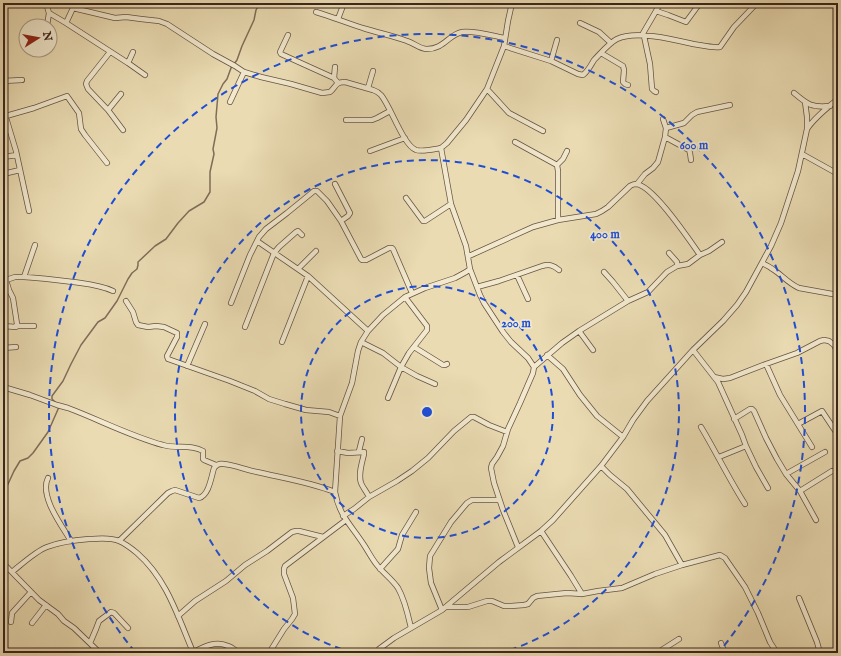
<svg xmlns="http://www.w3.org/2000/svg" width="841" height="656" font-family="'IM FELL English',serif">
	<rect width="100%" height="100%" fill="#eadbb2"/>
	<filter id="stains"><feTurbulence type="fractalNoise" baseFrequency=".005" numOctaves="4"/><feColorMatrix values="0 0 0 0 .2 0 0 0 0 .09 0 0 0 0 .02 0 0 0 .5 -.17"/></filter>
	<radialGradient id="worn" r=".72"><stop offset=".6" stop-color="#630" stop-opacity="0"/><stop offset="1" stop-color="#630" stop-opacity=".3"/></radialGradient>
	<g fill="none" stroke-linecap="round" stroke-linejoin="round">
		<path stroke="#806d59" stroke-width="1.5" d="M56 403 52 399V396L63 381 71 364 81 345 98 322 105 318 117 301 128 279 132 273 137 269 138 265V262L155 246 166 239 178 223 189 211 204 202 210 192V172L214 154 213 149 217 128 216 117 218 94 223 84 227 79 231 68 237 60 242 46 254 20 256 10 260 3
			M3 495 14 471 20 461 28 458 33 453 48 432 59 407"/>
		<g stroke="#665343" stroke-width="6">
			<path id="minor" d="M46 3 49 13 47 26
				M512 3 508 21 504 46 487 89 466 120 447 143 441 148 451 204 466 246 470 269 480 295 484 303 503 332 511 342 528 358 534 367 533 373 520 403 508 429 503 446 497 457 492 464 491 468 494 483 503 510 518 547
				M73 8 115 18 126 17 141 19 159 21 167 24 213 54 235 66 244 72 261 77 291 84 322 93 330 92C336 87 335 82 345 82L373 90C376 91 379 93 381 95 391 107 403 145 416 150 422 152 435 149 441 148
				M656 11 660 3
				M316 12C333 17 349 24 366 29 379 33 394 36 407 41 414 43 420 49 427 49 444 49 448 35 462 32 472 30 494 36 505 38
				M49 13 66 23 73 8 74 3
				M338 19 344 3
				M66 23 128 63 145 75
				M580 23 599 32 611 43
				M288 35 280 52 281 54 334 78 338 83
				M642 35 656 11 668 15 686 22 700 3
				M644 36 650 64 652 89 654 91 656 92
				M504 46 551 61 578 74 583 75C588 71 591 65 594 60 600 54 609 43 617 39 635 30 672 39 693 44 701 45 711 48 720 47L734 27 757 3
				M110 52 87 81 86 84 88 89 108 110 123 130
				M601 53 623 66 624 70 623 82 625 84 628 85
				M551 61 557 40
				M128 63 133 52
				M334 78 335 67
				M3 81 22 80
				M368 88 373 71
				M487 89 509 113 543 131
				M794 93C807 104 811 108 830 106
				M230 102 244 72
				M805 102 807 117V129
				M3 109 7 121 16 151 29 211
				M108 110 121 94
				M6 116 34 108 67 96 79 113 81 129 85 135 107 163
				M346 120H372L377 118 390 111
				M666 128 684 123 692 115 697 112 730 105
				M665 137 689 150 690 153 691 160
				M515 142 557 165 558 171V220
				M370 151 405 138
				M802 154 838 174
				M3 157 17 155
				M557 165 563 159 567 151
				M3 174 20 170
				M335 184 350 213 348 216 341 221
				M637 184 645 174 653 168 658 162 665 137 666 128 663 119
				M406 198 423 221H425L451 204
				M257 241 308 276 368 331
				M469 256 533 227 558 220 596 214 602 211 608 207 630 186C632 185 633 184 636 184 653 185 690 241 700 255L709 251 722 242
				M762 263C766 265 770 267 774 270 783 276 788 283 799 288L838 295
				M677 266 688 264 700 255
				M298 269 316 251
				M604 272 613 282 628 301
				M517 275 528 299
				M24 277C40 278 57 280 73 282 87 284 100 285 113 291
				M3 281 15 277H24L35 245
				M477 287 499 281 542 266C549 264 553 265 559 270
				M126 301 133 312 136 322 138 325 148 327 156 326 164 327 177 333V337L167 356 168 359 230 381 255 391 269 399 285 404 306 410 329 412 340 416
				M231 303 250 255 259 237 266 229 287 213 314 191H317L327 201 341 221 361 259 362 260H366L389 248H392L393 249 412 293
				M3 326 16 327 17 324 13 298 9 290 6 280
				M16 326H34
				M245 327 274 253 279 247 296 232 298 231 302 235
				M579 331 593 350
				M282 342 308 276
				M361 342 383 353 401 367 417 376 435 384
				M414 347 443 365H445L447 364
				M3 348 16 347
				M693 350 718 382 742 435 746 446 756 467 768 488
				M547 355 563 369 580 395 597 416 623 437
				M766 364 797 353 820 341 824 340 829 341 834 345 838 353
				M187 366 205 324
				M534 367 562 343 579 331 628 301 648 292 667 272 677 266V262L669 253
				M714 377 723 379 730 378 766 364 780 395 812 447
				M3 387 30 395 57 405 68 408C100 420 130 436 163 445 176 449 191 444 203 451V459L204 460 216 465
				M388 398 401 367 409 353 427 330V326L405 297
				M734 419 750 409H752L754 411 766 438 777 459 786 474 800 491 816 520
				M798 424 822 411 838 435
				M701 427C716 452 729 479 745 504
				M337 451 348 453 364 452V454C362 463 358 474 361 483 363 488 367 492 369 497
				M359 451 362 439
				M719 457 746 446
				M601 466 610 475 627 489 665 535 682 565
				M786 474 825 452
				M48 478C39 496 62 526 71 541
				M800 491 832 471
				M343 516 354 509 369 497 397 481 412 471 428 458 454 431 471 417H474L489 425 507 432
				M541 531 571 576 582 594
				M119 541 168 493 172 491 175 490 199 498C209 495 211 478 214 468 217 464 220 463 224 464 235 465 246 470 257 472 283 478 309 482 335 492
				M3 563 39 600 58 614 64 621 74 628 100 653
				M380 569 398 549 402 535 416 512
				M12 572C22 564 36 551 47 547 60 542 75 540 89 539 99 539 109 537 119 541 126 544 131 548 137 553 167 579 178 617 193 652
				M799 598 817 642 820 653
				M446 607H468L487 601H492L504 606H511L524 605 528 604 533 598 537 596 567 593 582 594 598 591 622 588 655 574 682 565 720 555 725 558 745 587 758 613 770 642 777 653
				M442 610 431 583 429 568 430 556 451 522 467 503 472 500H499
				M178 616 195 601 226 581 245 565 267 551 292 532 296 531H299L323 537
				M11 622 12 613 31 592
				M32 623 46 605
				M411 628C408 615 405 600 398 588 392 579 383 573 377 565 372 559 368 551 364 545 351 525 339 515 335 492L340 416 352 383 358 351 361 342 368 331 383 315 405 297 425 288 455 278 466 272 470 269
				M90 643 96 629 99 621 111 612 114 613 128 628
				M721 643 725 653
				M192 653C203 647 216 640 228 646 232 647 236 651 239 653
				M269 653 284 629 292 619 295 614 293 598 284 574V569L285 566 346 520
				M376 653 379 649 394 638 442 610 499 562 541 531 553 520 601 466 623 437 633 420 647 401 693 350 723 321 737 305 746 292 771 246 781 223 798 171 807 129C815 117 827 108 838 99
				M657 653 679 639"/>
		</g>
		<use href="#minor" stroke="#f1e8cd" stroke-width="4.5"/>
	</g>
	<g fill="none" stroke="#1d4ed8" stroke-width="2" stroke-dasharray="7 5">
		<circle cx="427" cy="412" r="126"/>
		<path d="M353 653A252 252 0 1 1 501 653"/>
		<path d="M135 652A378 378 0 1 1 719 652"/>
	</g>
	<circle cx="427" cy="412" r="6" fill="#1d4ed8" stroke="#f1e8cd" stroke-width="2"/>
	<g font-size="12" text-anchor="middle" font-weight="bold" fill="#1d4ed8" stroke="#f1e8cd" stroke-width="3.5" stroke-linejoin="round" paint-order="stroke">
		<text x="694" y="149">600 m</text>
		<text x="605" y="238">400 m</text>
		<text x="516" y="327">200 m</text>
	</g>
	<rect width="841" height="656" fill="none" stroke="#eadbb2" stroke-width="16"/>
	<rect x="4" y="4" width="833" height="648" fill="none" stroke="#3a261e" stroke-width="2"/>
	<rect x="8" y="8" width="825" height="640" fill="none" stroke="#3a261e"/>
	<g transform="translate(38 38) rotate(79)"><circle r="19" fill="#f1e8cd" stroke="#a89a87"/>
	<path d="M0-3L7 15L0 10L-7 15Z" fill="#8f2418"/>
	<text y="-6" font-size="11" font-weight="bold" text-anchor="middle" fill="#3a261e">N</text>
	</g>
	<rect width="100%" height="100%" filter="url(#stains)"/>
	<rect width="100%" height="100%" fill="url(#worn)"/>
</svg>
